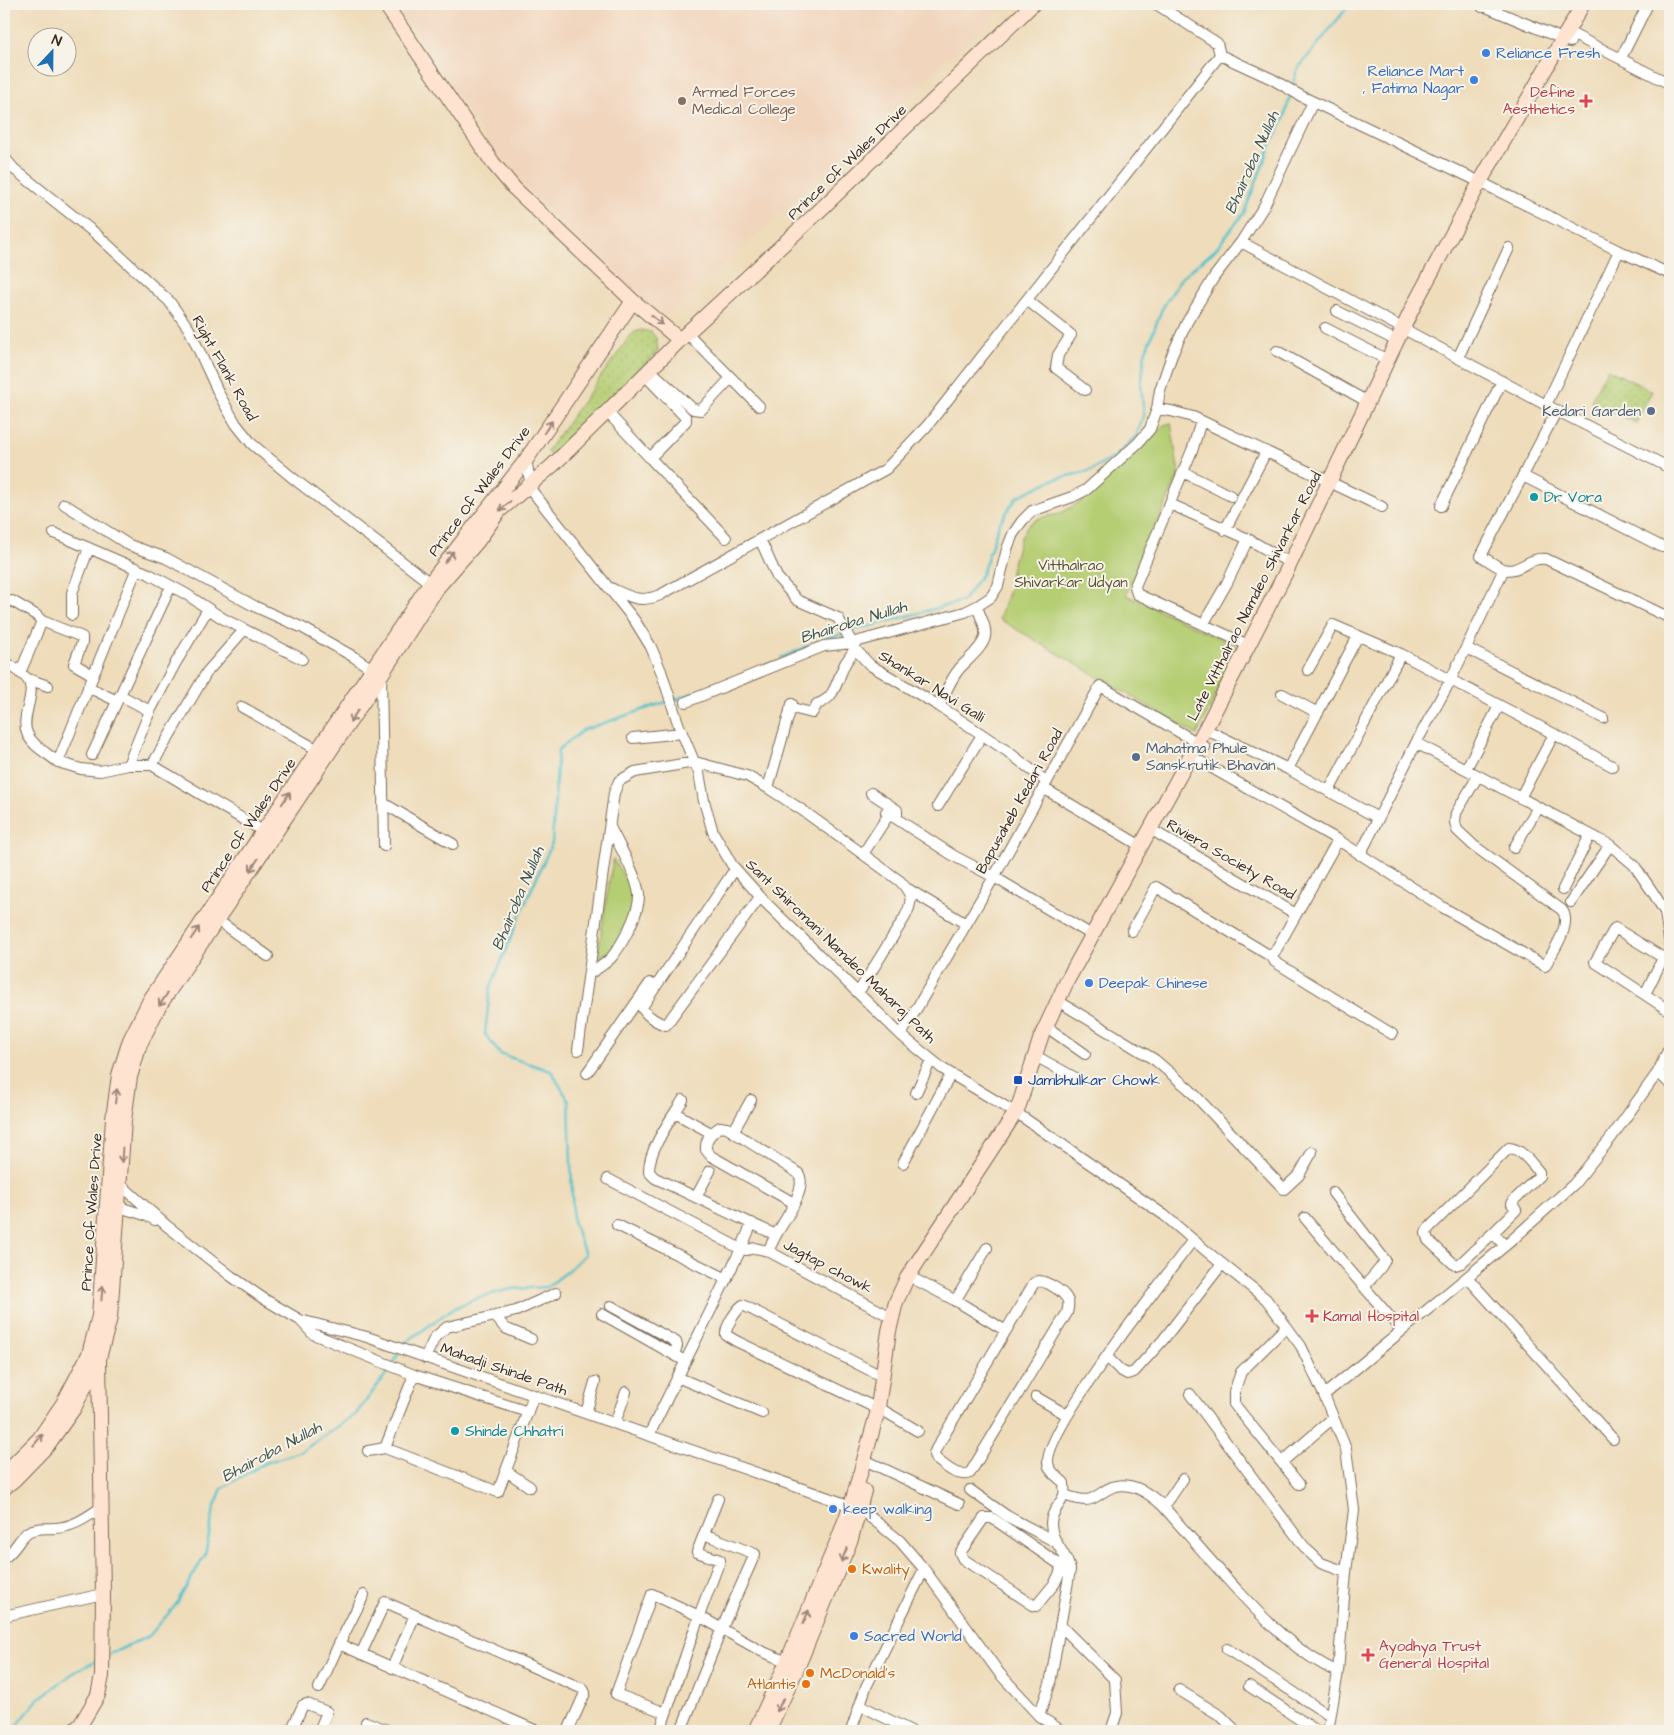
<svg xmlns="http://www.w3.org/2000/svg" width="1674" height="1735" font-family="'Architects Daughter',sans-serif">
	<defs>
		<pattern id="grass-dots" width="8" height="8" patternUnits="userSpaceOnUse" patternTransform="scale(1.25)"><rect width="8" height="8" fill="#b5ce73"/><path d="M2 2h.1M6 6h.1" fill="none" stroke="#9db163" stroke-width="1.8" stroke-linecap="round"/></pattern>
	</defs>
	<rect width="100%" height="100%" fill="#f7f3e8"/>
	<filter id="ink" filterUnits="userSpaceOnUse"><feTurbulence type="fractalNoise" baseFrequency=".02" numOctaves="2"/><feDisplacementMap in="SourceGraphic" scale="10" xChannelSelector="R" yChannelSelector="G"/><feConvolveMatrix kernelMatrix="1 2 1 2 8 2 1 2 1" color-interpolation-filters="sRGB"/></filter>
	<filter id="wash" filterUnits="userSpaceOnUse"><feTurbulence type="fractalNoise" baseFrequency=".0096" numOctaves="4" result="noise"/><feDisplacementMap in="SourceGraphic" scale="20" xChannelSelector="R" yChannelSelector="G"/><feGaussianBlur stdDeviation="1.12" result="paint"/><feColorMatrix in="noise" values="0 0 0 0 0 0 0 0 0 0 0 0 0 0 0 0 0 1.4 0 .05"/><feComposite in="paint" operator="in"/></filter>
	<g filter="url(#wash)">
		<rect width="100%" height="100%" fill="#eedcba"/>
		<path fill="#f1d5bd" d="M397 4H1009L672 311 662 315 616 276 505 168Z"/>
		<path fill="url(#grass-dots)" stroke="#787c48" d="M641 330 651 332 656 338 658 350 654 356 550 455 547 451 630 336 635 332Z
			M1607 369 1652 391 1636 423 1591 401Z"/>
		<path fill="#b5ce73" stroke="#787c48" d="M1171 423 1179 474 1126 595 1239 647 1197 735 999 619 1011 584V570L1020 539 1027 526 1039 518 1059 514 1082 501 1164 425Z
			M613 859 639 900 611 951 597 958Z"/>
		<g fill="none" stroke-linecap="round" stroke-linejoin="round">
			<path stroke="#54c1cb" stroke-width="2.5" d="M1292 87 1297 70 1350 4
				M849 632 963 601 982 574 999 524 1017 497 1052 480 1092 470 1116 456 1136 436 1144 415 1141 386 1145 353 1162 309 1182 277 1214 251 1244 213 1271 144 1284 118 1291 93
				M781 658 829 637 844 634
				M674 700 723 682
				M403 1347 405 1343 452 1309 480 1297 511 1289 547 1287 568 1271 585 1254 573 1222 569 1101 551 1071 500 1054 485 1034 490 989 520 915 552 843 558 750 583 730 669 701
				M393 1364 400 1351
				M108 1655 149 1636 175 1606 205 1555 214 1509 222 1488 265 1463 302 1451 356 1414 390 1369
				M13 1731 38 1699 75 1672 96 1661"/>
		</g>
	</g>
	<g filter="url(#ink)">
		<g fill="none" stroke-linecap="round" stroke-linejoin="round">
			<g stroke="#7a6855" stroke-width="12">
				<path id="street" d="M1156 4 1217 43 1220 55 1272 79 1301 96 1480 182 1619 251 1670 274
					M1482 7H1486L1570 42
					M1574 35 1670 84
					M1621 58 1648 4
					M4 157 14 169 96 234 169 301 189 329 220 396 236 424 252 444 294 479 430 583
					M1241 242 1546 405 1670 468
					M1027 300 1071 335 1058 355 1056 368 1085 390
					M1337 311 1397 341
					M1325 328 1388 360
					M687 333 759 406
					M1277 351 1368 402
					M1458 358 1509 248
					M650 370 693 409 701 410 731 378
					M1546 405 1619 251
					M1157 409 1171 411 1193 417 1330 482
					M1557 410 1481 556C1488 560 1496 566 1503 569 1519 574 1529 556 1546 559L1670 618
					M607 412 650 458 686 421V418L645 375
					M1201 421 1193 448 1135 586 1137 594 1248 645
					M650 458 726 538
					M526 460 532 491 635 621 651 647 661 671 679 726 699 773 704 801 713 832 732 865 765 902 901 1035 943 1069 1021 1116 1164 1215 1211 1255 1266 1299 1301 1346 1324 1395 1346 1449 1354 1510 1346 1572 1338 1672 1328 1731
					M1183 472 1231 496
					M1523 476 1662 547
					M1336 485 1382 507
					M64 504 129 545 166 558 256 607 303 628 354 657 381 675 384 846
					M1170 504 1248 539 1290 563
					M1441 506 1502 381
					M1225 530 1266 452
					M54 533 149 574 186 594 222 618 302 659
					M760 539 777 577 797 600 838 618 856 650 870 665 939 706 1007 751 1047 782
					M137 568 58 762 81 769 100 771 128 765H152L268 834
					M608 587C629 596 638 604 660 595L886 469 927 426 1220 55
					M12 601 36 615 42 621 20 673
					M72 615V593L89 548
					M42 621 82 637V643L74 664 93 675
					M1204 623 1227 583 1248 539
					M1466 648 1603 718
					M4 661C11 666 23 673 28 680 37 693 20 717 27 733 32 746 47 753 58 762
					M1308 670 1333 625 1401 654 1554 734 1612 766
					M28 679 48 686
					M88 687 117 701
					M1282 694 1318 713
					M120 695 150 711
					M686 702 824 646 852 643 965 612 979 605 991 597 998 586 1007 549 1013 534 1022 521 1032 511 1072 497 1086 490 1138 443 1150 429 1157 409 1160 390 1172 355 1187 322 1214 277 1241 242 1264 206 1313 102
					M939 706C945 694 951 678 960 668 968 659 982 649 985 637 987 627 980 616 977 607
					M242 707 318 750
					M790 710 796 709 812 713 817 704C836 699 837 678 846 662 849 658 852 653 855 649
					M1213 733 1288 769 1378 818
					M633 738 682 733
					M1416 743 1610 845 1634 865 1654 894 1665 912 1670 947
					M92 755 171 586
					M1198 760 1338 840
					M128 765 150 711 175 664 208 609
					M152 765 207 672 244 630
					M1288 769 1358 636
					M1466 769 1499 706
					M768 788 792 704
					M1043 788 1141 846
					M1329 791 1401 654
					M871 793 897 810V815L893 817
					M1520 798 1554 734
					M383 803 453 844
					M938 806 982 735
					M886 812 954 856 994 877 1092 935
					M1150 829 1296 914
					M1670 839V840
					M1514 848 1538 807
					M863 854 889 814
					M1360 855 1416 743 1450 681 1504 569
					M735 869 642 1007C645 1015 658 1023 666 1025L760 897
					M908 889 966 924
					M1563 889 1590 835
					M1571 902 1610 845
					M217 920 268 956
					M1132 931 1156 887 1272 957
					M1670 962 1615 928 1595 962 1670 1011
					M589 974C597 969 604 965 611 958 622 945 640 912 639 895 637 875 619 846 610 827
					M1645 994 1663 958
					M1063 1004 1155 1060 1189 1089 1284 1189 1299 1175 1312 1152
					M1051 1030 1085 1054
					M1392 1034 1275 962 1272 957 1338 840 1444 908 1545 966C1552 953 1573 924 1562 910L1473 845 1457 830 1455 822 1456 813 1478 776
					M901 1035 994 877 1100 686 1205 747
					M578 1050 614 793 619 781 635 772 695 762 747 776 768 788 802 810 900 881C913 895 913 901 905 917L858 993
					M1041 1059 1079 1080
					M1658 1072 1670 1084
					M587 1073 650 983
					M916 1093 931 1060
					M683 1100C671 1119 648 1150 649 1172L655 1178 776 1235 768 1251
					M675 1113 711 1133
					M733 1132 751 1100
					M903 1163 951 1074
					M608 1179 741 1249 752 1223
					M116 1184H120L167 1226 231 1276 264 1299 300 1320 367 1337 860 1509 900 1541 924 1569 1000 1674 1039 1716 1062 1731
					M1333 1193 1385 1260 1381 1267 1365 1286
					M696 1197 710 1171
					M112 1205 145 1215 155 1220
					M1305 1218 1401 1330
					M617 1225 727 1279
					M1493 1233 1461 1263 1455 1265 1428 1240 1426 1233 1428 1229 1509 1148C1522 1149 1531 1163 1539 1172V1176L1514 1200 1512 1204 1516 1210 1493 1233 1505 1246
					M776 1235C784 1221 809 1187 798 1173L727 1128 720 1127C711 1133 705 1139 706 1150L711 1156 794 1203
					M1467 1277 1613 1439
					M916 1280 960 1303 1006 1331
					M1039 1281C1048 1282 1065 1292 1068 1301 1069 1305 1068 1309 1067 1313L970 1473C957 1478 945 1466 935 1458L934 1454 936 1449 1034 1283Z
					M955 1301 987 1248
					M611 1306 676 1342 677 1346 674 1354
					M602 1314 685 1361
					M495 1316 505 1328 531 1339
					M300 1320 313 1334 414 1375 528 1412
					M1286 1327 1241 1372 1234 1392V1404L1299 1484
					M1107 1357 1120 1370 1127 1374 1134 1372 1163 1340 1222 1264
					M425 1358 435 1337 447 1327 516 1311 556 1293
					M414 1375 385 1448 498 1492 534 1395
					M677 1377 762 1413
					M1190 1394 1306 1549 1321 1563 1346 1572
					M1324 1395 1512 1240 1574 1184 1611 1138 1658 1072 1670 1046
					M1036 1397 1067 1415
					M878 1409 736 1341 726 1335C725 1327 736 1310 743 1305L883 1377
					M884 1411 918 1431
					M586 1413 595 1382
					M615 1423 626 1392
					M649 1435 741 1249 747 1250 755 1248 768 1251 893 1318
					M368 1451 385 1448
					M1282 1462 1333 1418
					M871 1463 959 1504
					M506 1471 530 1487
					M970 1490 1007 1516 1054 1541
					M1064 1495C1071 1497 1083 1502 1091 1499 1099 1496 1106 1488 1116 1486 1133 1482 1150 1494 1162 1505 1188 1534 1213 1564 1240 1593 1269 1624 1298 1654 1338 1672
					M1164 1507 1183 1479
					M4 1558C15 1551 20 1537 28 1532 36 1527 47 1529 55 1528 74 1527 87 1517 102 1507
					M1059 1564 1061 1570 1055 1583 1036 1606 1033 1605 963 1559 960 1553 984 1518H992L1059 1564 1070 1570
					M4 1616 103 1594
					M1060 1625 1115 1680 1117 1713 1111 1731
					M339 1644 537 1731
					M1227 1649 1330 1716
					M361 1654 385 1602 583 1689 585 1693 568 1731
					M392 1668 415 1615
					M1249 1686 1317 1731
					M319 1688 339 1644 364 1595
					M1179 1690 1221 1716 1236 1731
					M860 1705 911 1731
					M666 1713 616 1694 652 1594 699 1616 720 1560 697 1552 704 1534
					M1039 1716 1050 1684 1070 1570C1067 1552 1051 1543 1051 1523 1051 1512 1061 1504 1064 1495 1065 1492 1064 1486 1064 1483 1058 1477 1048 1471 1048 1462 1046 1428 1167 1275 1193 1240
					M366 1722 390 1731
					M682 1728 722 1628 755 1554 704 1534 718 1499
					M291 1731 303 1705 307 1704 327 1712 319 1731
					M660 1731 699 1616 761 1651 792 1664
					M851 1731 866 1687 924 1569"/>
			</g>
			<g stroke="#7a6855" stroke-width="16">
				<path id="secondary" d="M385 4 493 163 514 188 633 301 680 340
					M4 1474 39 1439 64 1402 89 1354 99 1316 113 1119 119 1075 130 1040 150 1000 430 583 526 460 633 301
					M4 1488 16 1478 47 1446 74 1408 99 1358 110 1318 124 1120 130 1077 140 1044 159 1006 381 675 437 588 477 542 499 511 553 465 687 333 817 213 1033 4
					M74 1731 81 1724 98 1695 102 1676 103 1594 99 1360
					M755 1731 787 1662 839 1537 853 1499 877 1414 889 1331 896 1302 907 1278 1014 1115 1019 1105 1041 1037 1067 981 1210 720 1287 570 1415 303 1480 182 1583 4
					M768 1731 798 1666 851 1539 864 1491"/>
			</g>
			<use href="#street" stroke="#fff" stroke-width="10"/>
			<use href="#secondary" stroke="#fee3d1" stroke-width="14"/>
		</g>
		<defs><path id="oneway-shaft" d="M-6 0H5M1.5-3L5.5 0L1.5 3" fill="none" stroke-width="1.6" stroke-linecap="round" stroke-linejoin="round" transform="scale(1.25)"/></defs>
		<g stroke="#9c8678">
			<use href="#oneway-shaft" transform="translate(657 320) rotate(39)"/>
			<use href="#oneway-shaft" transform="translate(548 427) rotate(-56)"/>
			<use href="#oneway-shaft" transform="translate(505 506) rotate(139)"/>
			<use href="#oneway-shaft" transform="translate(449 557) rotate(-52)"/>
			<use href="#oneway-shaft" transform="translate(354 716) rotate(124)"/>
			<use href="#oneway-shaft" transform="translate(286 798) rotate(-56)"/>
			<use href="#oneway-shaft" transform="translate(254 865) rotate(124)"/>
			<use href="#oneway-shaft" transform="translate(195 933) rotate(-56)"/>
			<use href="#oneway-shaft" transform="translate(163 1000) rotate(123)"/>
			<use href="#oneway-shaft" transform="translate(116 1096) rotate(-82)"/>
			<use href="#oneway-shaft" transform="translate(122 1155) rotate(93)"/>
			<use href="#oneway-shaft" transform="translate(102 1293) rotate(-85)"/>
			<use href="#oneway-shaft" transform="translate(38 1440) rotate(-50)"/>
			<use href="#oneway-shaft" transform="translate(844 1555) rotate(112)"/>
			<use href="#oneway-shaft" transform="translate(806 1617) rotate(-67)"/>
			<use href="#oneway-shaft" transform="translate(780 1705) rotate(115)"/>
		</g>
	</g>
	<g fill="#3f7fe0" stroke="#f7f3e8" stroke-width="2">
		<circle cx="1486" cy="53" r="5"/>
		<circle cx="1474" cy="80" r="5"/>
		<circle cx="1089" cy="983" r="5"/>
		<circle cx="833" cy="1509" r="5"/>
		<circle cx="854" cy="1636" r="5"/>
	</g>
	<circle fill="#8d6e63" stroke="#f7f3e8" stroke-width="2" cx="682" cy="101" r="5"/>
	<g fill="#e0444e" stroke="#f7f3e8" stroke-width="2">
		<path d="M1583.5 93.5h5v5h5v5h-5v5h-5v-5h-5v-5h5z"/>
		<path d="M1309.5 1308.5h5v5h5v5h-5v5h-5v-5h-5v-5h5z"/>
		<path d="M1365.5 1647.5h5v5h5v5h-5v5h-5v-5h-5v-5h5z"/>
	</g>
	<g fill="#5c6f8a" stroke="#f7f3e8" stroke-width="2">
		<circle cx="1651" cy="411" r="5"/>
		<circle cx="1136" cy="757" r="5"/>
	</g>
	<g fill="#0f9aa8" stroke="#f7f3e8" stroke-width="2">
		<circle cx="1534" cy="497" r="5"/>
		<circle cx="455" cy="1431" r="5"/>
	</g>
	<rect fill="#1a4fb4" stroke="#f7f3e8" stroke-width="2" x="1013" y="1075" width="10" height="10" rx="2.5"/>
	<g fill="#e8710a" stroke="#f7f3e8" stroke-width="2">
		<circle cx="852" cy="1569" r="5"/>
		<circle cx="810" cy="1673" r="5"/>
		<circle cx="806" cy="1684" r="5"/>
	</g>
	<g text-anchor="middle" stroke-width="4" stroke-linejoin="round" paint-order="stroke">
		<g font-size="15" fill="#366cbe" stroke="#f7f3e8" text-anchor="start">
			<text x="1496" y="58">Reliance Fresh</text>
			<text x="1464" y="76" text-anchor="end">Reliance Mart<tspan x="1464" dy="17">, Fatima Nagar</tspan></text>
			<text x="1099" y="988">Deepak Chinese</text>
			<text x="843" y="1514">keep walking</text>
			<text x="864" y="1641">Sacred World</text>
		</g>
		<g font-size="15" fill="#785e54" stroke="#f7f3e8" text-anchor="start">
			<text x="692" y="97">Armed Forces<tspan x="692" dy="17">Medical College</tspan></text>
		</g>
		<g font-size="15" fill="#be3a42" stroke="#f7f3e8" text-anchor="start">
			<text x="1575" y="97" text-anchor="end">Define<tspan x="1575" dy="17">Aesthetics</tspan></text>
			<text x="1323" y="1321">Kamal Hospital</text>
			<text x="1379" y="1651">Ayodhya Trust<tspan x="1379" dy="17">General Hospital</tspan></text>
		</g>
		<g font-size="15" fill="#3b2a1e" stroke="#f7f3e8">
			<text transform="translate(847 162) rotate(-44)" y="5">Prince Of Wales Drive</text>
			<text transform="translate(225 368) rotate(61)" y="5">Right Flank Road</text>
			<text transform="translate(479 491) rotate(-53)" y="5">Prince Of Wales Drive</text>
			<text transform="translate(1254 596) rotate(-63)" y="5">Late Vitthalrao Namdeo Shivarkar Road</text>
			<text transform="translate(932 686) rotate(32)" y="5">Shankar Navi Galli</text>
			<text transform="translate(1019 801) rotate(-61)" y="5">Bapusaheb Kedari Road</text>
			<text transform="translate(248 825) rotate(-56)" y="5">Prince Of Wales Drive</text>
			<text transform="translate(1231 859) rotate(30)" y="5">Riviera Society Road</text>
			<text transform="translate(841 951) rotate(44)" y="5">Sant Shiromani Namdeo Maharaj Path</text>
			<text transform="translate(91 1212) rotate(-86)" y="5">Prince Of Wales Drive</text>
			<text transform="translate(828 1266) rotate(28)" y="5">Jagtap chowk</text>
			<text transform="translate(504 1369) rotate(19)" y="5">Mahadji Shinde Path</text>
		</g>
		<g font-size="15" fill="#4e5e75" stroke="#f7f3e8" text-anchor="end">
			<text x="1641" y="416">Kedari Garden</text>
			<text x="1146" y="753" text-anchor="start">Mahatma Phule<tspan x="1146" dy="17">Sanskrutik Bhavan</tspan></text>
		</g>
		<g font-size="15" fill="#0d838f" stroke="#f7f3e8" text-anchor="start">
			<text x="1544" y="502">Dr Vora</text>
			<text x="465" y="1436">Shinde Chhatri</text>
		</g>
		<g font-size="15" fill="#5a5333" stroke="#f7f3e8">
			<text x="1071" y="570">Vitthalrao<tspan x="1071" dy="17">Shivarkar Udyan</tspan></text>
		</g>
		<g font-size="15" fill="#164399" stroke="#f7f3e8" text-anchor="start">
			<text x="1028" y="1085">Jambhulkar Chowk</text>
		</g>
		<g font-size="15" fill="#c56008" stroke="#f7f3e8" text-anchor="start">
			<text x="862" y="1574">Kwality</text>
			<text x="820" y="1678">McDonald's</text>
			<text x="796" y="1689" text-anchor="end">Atlantis</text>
		</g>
		<g font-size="16" font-style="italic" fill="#425752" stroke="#f7f3e8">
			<text transform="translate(1251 162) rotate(-66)" y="6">Bhairoba Nullah</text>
			<text transform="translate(853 621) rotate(-17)" y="6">Bhairoba Nullah</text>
			<text transform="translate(517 898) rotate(-67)" y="6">Bhairoba Nullah</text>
			<text transform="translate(271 1451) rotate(-28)" y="6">Bhairoba Nullah</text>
		</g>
	</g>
	<rect width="1674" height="1735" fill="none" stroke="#f7f3e8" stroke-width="20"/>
	<g transform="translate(52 52) rotate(22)"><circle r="24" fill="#f7f3e8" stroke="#aca397"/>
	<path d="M0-4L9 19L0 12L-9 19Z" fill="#1f6fb2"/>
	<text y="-8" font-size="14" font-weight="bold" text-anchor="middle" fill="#3b2a1e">N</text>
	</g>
</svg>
